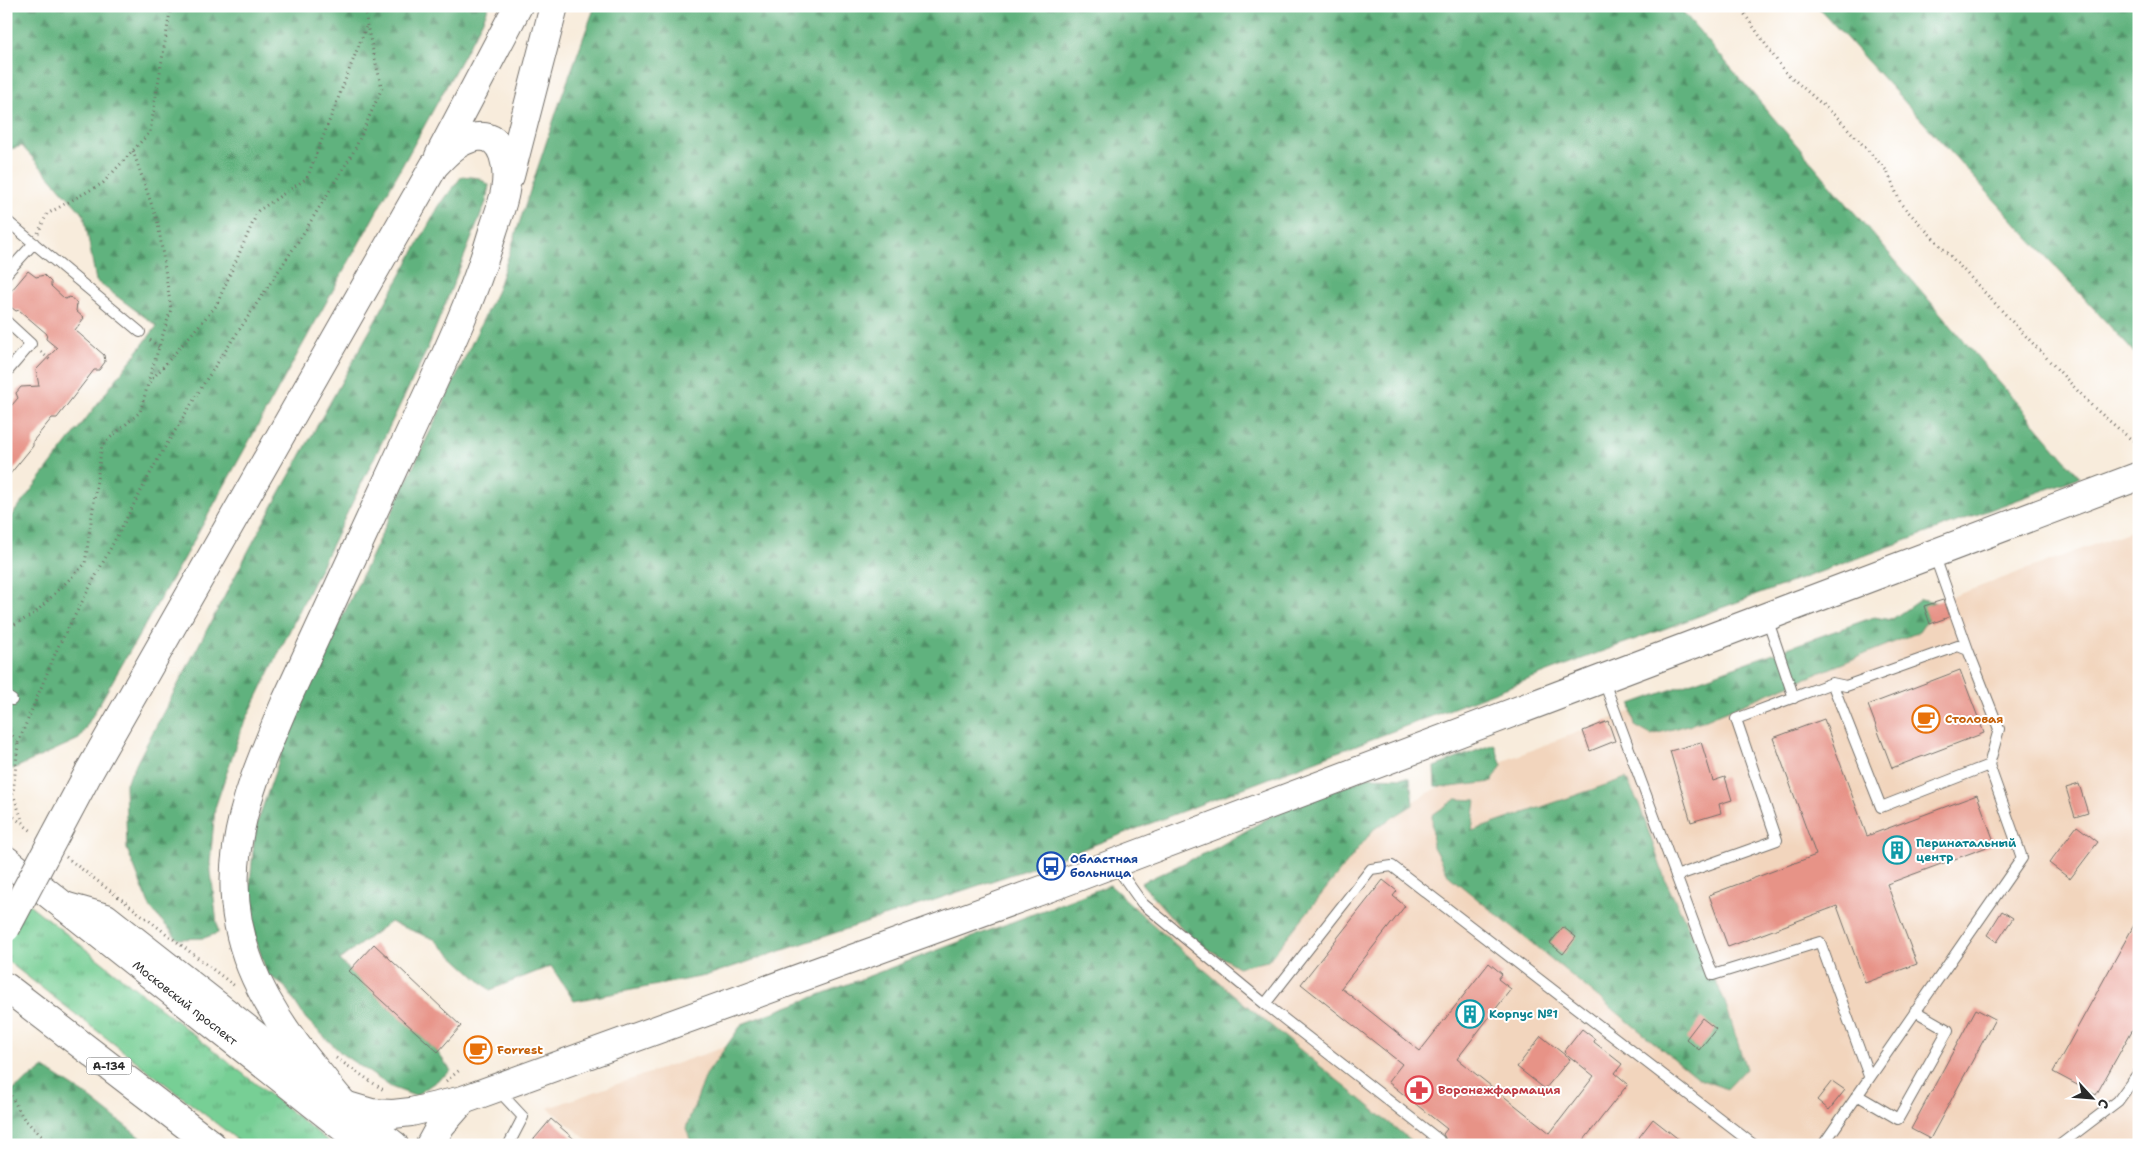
<svg xmlns="http://www.w3.org/2000/svg" width="2145" height="1151" font-family="'Shantell Sans',sans-serif">
	<defs>
		<pattern id="grass-tufts" width="24" height="20" patternUnits="userSpaceOnUse" patternTransform="scale(1.25)"><rect width="24" height="20" fill="#77cf95"/><path d="M3 7l-1-3M5 7V3M7 7l1-3M15 17l-1-3M17 17v-4M19 17l1-3" fill="none" stroke="#62a87a"/></pattern>
		<pattern id="forest-firs" width="22" height="20" patternUnits="userSpaceOnUse" patternTransform="scale(1.25)"><rect width="22" height="20" fill="#61b27e"/><path d="M5 1l3.5 6h-7zM16 11l3.5 6h-7z" fill="#509167"/></pattern>
	</defs>
	<rect width="100%" height="100%" fill="#fff"/>
	<filter id="ink" filterUnits="userSpaceOnUse"><feTurbulence type="fractalNoise" baseFrequency=".02" numOctaves="2"/><feDisplacementMap in="SourceGraphic" scale="10" xChannelSelector="R" yChannelSelector="G"/><feConvolveMatrix kernelMatrix="1 2 1 2 8 2 1 2 1" color-interpolation-filters="sRGB"/></filter>
	<filter id="wash" filterUnits="userSpaceOnUse"><feTurbulence type="fractalNoise" baseFrequency=".0096" numOctaves="4" result="noise"/><feDisplacementMap in="SourceGraphic" scale="20" xChannelSelector="R" yChannelSelector="G"/><feGaussianBlur stdDeviation="1.12" result="paint"/><feColorMatrix in="noise" values="0 0 0 0 0 0 0 0 0 0 0 0 0 0 0 0 0 1.4 0 .05"/><feComposite in="paint" operator="in"/></filter>
	<g filter="url(#wash)">
		<rect width="100%" height="100%" fill="#f8ecdc"/>
		<path fill="#f2d5bd" d="M2139 528V1145H594L548 1108 1142 903 1401 808 1445 784 1624 714 1976 588Z"/>
		<path fill="url(#grass-tufts)" stroke="#517d60" d="M6 886 333 1145H244L6 960Z"/>
		<path fill="url(#forest-firs)" stroke="#466e54" d="M6 6H489L482 22 197 535 79 739 13 769 6 767V523L157 326 96 281 84 215 22 146 6 150Z
			M595 6H1678L2080 477 1595 654 1049 862 705 976 574 1001 551 966 490 990 434 939 390 922 339 960 436 1050 451 1071 415 1096 391 1087 342 1054 306 1019 285 987 267 974 255 937 249 895 255 829 292 723 497 290 558 107Z
			M1817 6H2139V358Z
			M462 176 479 178 489 185 486 202 426 352 241 730 215 808 210 863 218 933 204 938 178 939 151 909 127 849 125 785 261 527 439 206Z
			M1921 599 1939 603 1919 632 1699 722 1651 735 1635 726 1631 704 1874 617 1891 620Z
			M1494 744 1502 765 1492 782 1450 787 1435 786 1434 767Z
			M1368 777 1410 778 1413 805 1374 829 1268 961 1238 967 1190 938 1141 883 1216 848 1275 814Z
			M1626 778 1639 804 1666 882 1724 999 1746 1069 1727 1089 1699 1079 1449 876 1433 847 1432 815 1456 799 1476 800 1472 831Z
			M1110 885C1207 977 1313 1059 1416 1145H692L686 1128 706 1075 742 1024Z
			M44 1068 86 1095 142 1139 141 1145H6V1093L8 1094Z"/>
		<g id="blocks">
			<path fill="#e79387" d="M28 271 36 277 44 275 51 282V286L65 299 70 297 77 303 76 311 84 318 75 330 104 355 105 362 99 370H94L57 418H52L33 441V446L6 479V412L18 398 16 393 21 387 39 386 36 370 57 348 46 339 47 334 19 310 16 311 7 304 6 297Z
				M1943 600 1949 617 1930 624 1924 606Z
				M1960 670 1984 733 1892 768 1868 705Z
				M1824 719 1867 836 1977 795 1995 844 1887 884 1917 964 1865 983 1837 906 1728 947 1709 895 1816 855 1773 738Z
				M1608 721 1615 741 1590 751 1583 731Z
				M1701 742 1713 781 1725 777 1732 800 1719 804 1721 813 1691 822 1670 751Z
				M2079 784 2088 813 2075 817 2066 788Z
				M2077 826 2098 842 2070 879 2049 863Z
				M1383 880 1397 891 1393 896 1405 906 1341 988 1420 1051 1489 963 1502 974 1498 979 1511 989 1457 1059 1550 1133 1594 1076 1564 1052 1582 1029 1595 1039 1594 1042 1622 1064 1615 1073 1628 1084 1580 1145H1444L1446 1140 1443 1134 1447 1129 1388 1082 1402 1064 1301 984Z
				M2002 911 2013 918 1997 942 1987 935Z
				M2139 916V1018L2096 1095 2053 1072Z
				M1563 927 1576 937 1563 954 1550 943Z
				M374 944 461 1026 438 1052 349 971Z
				M1976 1009 1995 1019 1930 1139 1911 1129Z
				M1702 1018 1716 1029 1699 1050 1686 1039Z
				M1541 1036 1570 1059 1545 1089 1517 1067Z
				M1832 1081 1845 1090 1829 1110 1817 1100Z
				M551 1119 581 1145H529Z
				M1653 1119 1686 1145H1633Z"/>
		</g>
	</g>
	<g filter="url(#ink)">
		<use href="#blocks" fill-opacity="0" stroke="#736f69" stroke-width="1"/>
		<g fill="none" stroke-linecap="round" stroke-linejoin="round">
			<g stroke="#736f69" stroke-width="12">
				<path id="lane" d="M6 220 140 332
					M6 274 34 243
					M6 321 31 344 6 373
					M1934 554 1968 650
					M1767 618 1794 698
					M1603 679 1713 975 1820 942 1869 1076
					M6 696 12 700
					M1115 865 1142 903 1265 1004 1439 1140
					M1676 876 1777 840 1736 719 1832 683 1846 686 1958 646 1968 650 1999 729 1989 765
					M1265 1004 1371 869 1392 866 1754 1145
					M497 1089 523 1117 510 1142 513 1145
					M1857 1095 1898 1119 1948 1030 1915 1011
					M1823 1145 2022 858 1989 765 1881 807 1832 683
					M2060 1145 2118 1101 2139 1072"/>
			</g>
			<g stroke="#736f69" stroke-width="30">
				<path id="secondary" d="M64 906 106 918 344 1105 371 1113 393 1114 411 1112 463 1100 1059 884 2139 476
					M430 1145 441 1125 463 1100"/>
			</g>
			<g stroke="#736f69" stroke-width="30">
				<path id="primary" d="M6 860 365 1145"/>
			</g>
			<g stroke="#736f69" stroke-width="30">
				<path id="highway" d="M439 156 518 6
					M510 176 554 6
					M89 772 434 166C446 153 458 140 477 137 505 133 509 170 505 191 503 204 497 218 493 231 475 293 447 353 419 413 375 509 330 605 286 701 266 748 244 797 237 848 224 936 261 1003 315 1069 325 1080 333 1093 344 1104 358 1119 377 1132 394 1145
					M6 987 212 1145"/>
			</g>
			<path stroke="#736f69" stroke-width="3" stroke-dasharray="1 4" stroke-linecap="butt" d="M1739 6 1784 71 1839 119 1887 171 1901 204 2093 407 2139 446
				M133 151 158 223 171 309 148 382
				M38 233 47 214 103 183 150 132 171 6
				M150 340 159 347
				M41 352 50 360
				M6 401 12 405
				M6 629 34 614 85 564 102 445 140 412 148 384 216 306 258 211 307 178 366 27
				M6 728 18 743 13 794 24 825
				M18 743 58 647 159 457 206 380 301 237 354 151 382 88 367 26 365 6
				M6 811 33 832
				M66 857 236 987
				M336 1058 385 1091
				M446 1081 461 1069
				M6 1087 24 1119 51 1145"/>
			<use href="#lane" stroke="#fff" stroke-width="10"/>
			<use href="#secondary" stroke="#fff" stroke-width="28"/>
			<use href="#primary" stroke="#fff" stroke-width="28"/>
			<use href="#highway" stroke="#fff" stroke-width="28"/>
			<g stroke="#736f69" stroke-width="30" stroke-linecap="butt">
				<path id="highway-bridge" d="M6 928 89 772"/>
			</g>
			<use href="#highway-bridge" stroke="#fff" stroke-width="28"/>
		</g>
	</g>
	<defs>
		<g id="cafe-ring" transform="scale(1.4375)"><circle r="9.5" fill="#fff" stroke="#e8710a" stroke-width="1.5"/><path d="M-5.5-4.5H6V0H3Q3 3.5 0 3.5H-2.5Q-5.5 3.5-5.5 0ZM3-3.2v2h1.7v-2ZM-6 4.5H4V6H-6Z" fill="#e8710a"/></g>
		<g id="building-ring" transform="scale(1.4375)"><circle r="9.5" fill="#fff" stroke="#0f9aa8" stroke-width="1.5"/><path d="M-4-6H4V6H1V3H-1V6H-4ZM-2.5-4.3h1.7v1.8h-1.7ZM.8-4.3h1.7v1.8H.8ZM-2.5-1h1.7V.8h-1.7ZM.8-1h1.7V.8H.8Z" fill="#0f9aa8"/></g>
		<g id="bus-ring" transform="scale(1.4375)"><circle r="9.5" fill="#fff" stroke="#1a4fb4" stroke-width="1.5"/><path d="M-5-6H5V4H4V6H2V4H-2V6H-4V4H-5ZM-3.5-4V0h7V-4ZM-3.5 1.2v1.5H-2V1.2ZM2 1.2v1.5H3.5V1.2Z" fill="#1a4fb4"/></g>
		<g id="pharmacy-ring" transform="scale(1.4375)"><circle r="9.5" fill="#fff" stroke="#e0444e" stroke-width="1.5"/><path d="M-2-6h4v4h4v4h-4v4h-4v-4h-4v-4h4Z" fill="#e0444e"/></g>
	</defs>
	<g fill-rule="evenodd">
		<use href="#cafe-ring" x="1926" y="719"/>
		<use href="#building-ring" x="1897" y="850"/>
		<use href="#bus-ring" x="1051" y="866"/>
		<use href="#building-ring" x="1470" y="1014"/>
		<use href="#cafe-ring" x="478" y="1050"/>
		<use href="#pharmacy-ring" x="1419" y="1090"/>
	</g>
	<g text-anchor="middle" stroke-width="4" stroke-linejoin="round" paint-order="stroke">
		<rect fill="#fff" stroke="#6b6b6b" stroke-width="1" x="86.5" y="1057.5" width="45" height="17" rx="4"/>
		<g font-size="11" font-weight="bold" fill="#2b2b2b">
			<text x="109" y="1070">А-134</text>
		</g>
		<g font-size="12" font-weight="bold" fill="#c56008" stroke="#fff" text-anchor="start">
			<text x="1945" y="723">Столовая</text>
			<text x="497" y="1054">Forrest</text>
		</g>
		<g font-size="12" font-weight="bold" fill="#0d838f" stroke="#fff" text-anchor="start">
			<text x="1916" y="847">Перинатальный<tspan x="1916" dy="14">центр</tspan></text>
			<text x="1489" y="1018">Корпус №1</text>
		</g>
		<g font-size="12" font-weight="bold" fill="#164399" stroke="#fff" text-anchor="start">
			<text x="1070" y="863">Областная<tspan x="1070" dy="14">больница</tspan></text>
		</g>
		<g font-size="12" fill="#2b2b2b" stroke="#fff">
			<text transform="translate(185 1003) rotate(38)" y="4">Московский проспект</text>
		</g>
		<g font-size="12" font-weight="bold" fill="#be3a42" stroke="#fff" text-anchor="start">
			<text x="1438" y="1094">Воронежфармация</text>
		</g>
	</g>
	<rect width="2145" height="1151" fill="none" stroke="#fff" stroke-width="25"/>
	<g transform="translate(2092 1098) rotate(116)" stroke="#ffffff" stroke-width="4" paint-order="stroke">
	<path d="M0-4L9 19L0 12L-9 19Z" fill="#2b2b2b"/>
	<text y="-8" font-size="14" font-weight="bold" text-anchor="middle" fill="#2b2b2b">С</text>
	</g>
</svg>
